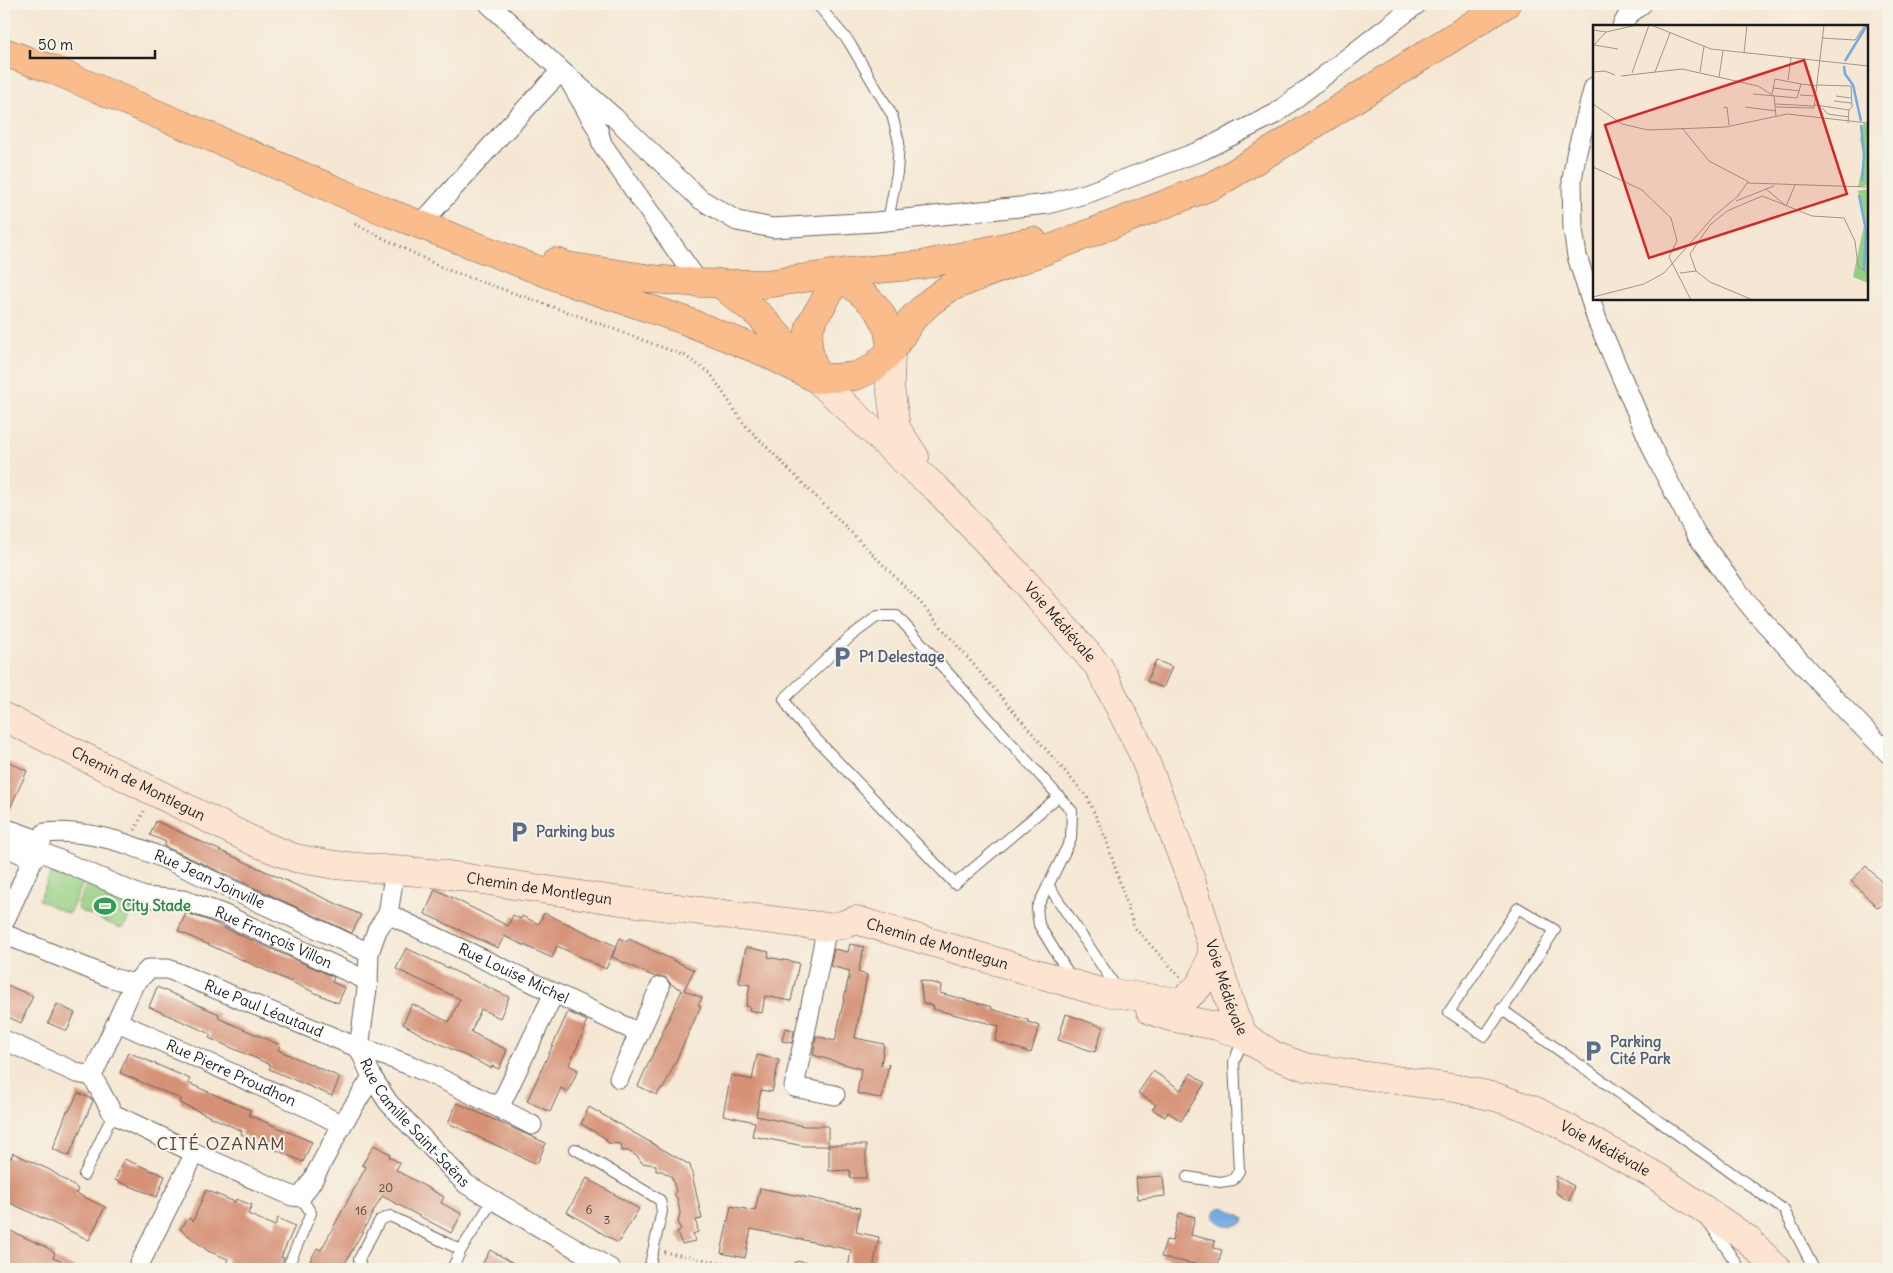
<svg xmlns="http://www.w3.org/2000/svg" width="1893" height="1273" font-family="Delius,sans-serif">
	<rect width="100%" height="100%" fill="#f7f3e8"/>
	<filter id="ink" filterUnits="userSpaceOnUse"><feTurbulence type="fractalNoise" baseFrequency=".02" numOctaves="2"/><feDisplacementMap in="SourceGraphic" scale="10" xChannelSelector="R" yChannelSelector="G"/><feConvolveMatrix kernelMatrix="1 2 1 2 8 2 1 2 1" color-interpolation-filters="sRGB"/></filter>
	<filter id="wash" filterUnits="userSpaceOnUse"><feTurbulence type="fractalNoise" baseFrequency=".0096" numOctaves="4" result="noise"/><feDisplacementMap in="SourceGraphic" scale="20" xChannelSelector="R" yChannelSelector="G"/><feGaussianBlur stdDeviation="1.12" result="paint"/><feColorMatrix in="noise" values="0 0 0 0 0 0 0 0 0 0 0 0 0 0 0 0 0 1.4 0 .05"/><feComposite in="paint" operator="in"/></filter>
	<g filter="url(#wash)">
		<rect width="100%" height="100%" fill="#f5e7d3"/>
		<path fill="#95cf82" stroke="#58764f" d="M55 863 86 877 69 914 39 900Z
			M92 883 131 901 133 907 125 926 120 928 79 910 77 905 86 886Z"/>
		<path fill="#73aae2" stroke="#48637f" d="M1222 1207C1229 1208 1233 1213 1240 1215L1244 1219 1243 1222C1235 1228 1220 1226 1214 1218 1214 1212 1216 1209 1222 1207Z"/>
		<g id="blocks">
			<path fill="#d69277" d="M1156 660 1172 667 1163 688 1147 681Z
				M9 762 27 771 6 817H4V773Z
				M156 821 361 915 352 933 164 846 166 842 150 835Z
				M1866 866 1889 890V898L1878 908 1851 881Z
				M435 889 508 926 513 915 521 919 522 916 539 924 544 913 616 946 606 969 557 946 552 958 504 936 498 948 425 914Z
				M186 913 207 920 334 977 332 982 345 988 338 1003 178 931Z
				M620 938 627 942 629 939 694 970 684 990 702 998 698 1005 701 1006 663 1089 661 1088 657 1095 638 1086 682 990 671 984 665 977H655L612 957Z
				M850 944 864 947 858 972 867 975 855 1038 884 1044 881 1065 889 1064 882 1099 857 1093 861 1069 813 1055 816 1036 835 1041 850 971 830 966 834 949 848 952Z
				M746 947 769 952 768 957 799 963 791 1001 765 996 762 1013 749 1010 750 1007 746 1006 750 985 739 983Z
				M406 948 509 997 500 1018 481 1009 471 1032 507 1050 499 1069 492 1066 491 1068 424 1036 403 1024 412 1004 449 1022 460 999 396 969Z
				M920 980 941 985 940 993 992 1007 991 1009 1028 1020V1022L1039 1026 1031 1053 995 1041 999 1026 933 1009 934 1006 923 1003Z
				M4 984 33 996 21 1023 4 1015Z
				M157 987 219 1014 218 1018 280 1045 278 1050 340 1077 332 1096 269 1069 271 1065 209 1038 211 1034 149 1007Z
				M57 1004 75 1013 67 1031 48 1023Z
				M568 1012 587 1021 584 1026 586 1027 569 1065 578 1070 568 1092 561 1088 550 1112 527 1101Z
				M1066 1014 1103 1027 1095 1052 1058 1040Z
				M785 1028 794 1030 792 1043 782 1041Z
				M128 1052 190 1079 188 1083 250 1110 249 1115 312 1142 303 1162 241 1134 242 1131 180 1103 181 1099 120 1073Z
				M757 1055 779 1060 772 1092 761 1090 756 1116 804 1126H828V1146H804L752 1136 755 1122 723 1115 731 1075 752 1080Z
				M1153 1071 1181 1090 1191 1073 1205 1083 1181 1121 1168 1112 1165 1117 1152 1109 1156 1105 1138 1093Z
				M78 1093 92 1099 93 1101 69 1156 53 1149 67 1111H69Z
				M457 1103 546 1143 537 1164 448 1123Z
				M589 1107 690 1165 702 1219 696 1220 698 1232 693 1234 695 1241 682 1244 677 1233 681 1229 678 1224 680 1212 677 1198 674 1194 676 1191 672 1177 662 1171H656V1165L642 1163 638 1157 628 1151H622L621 1144 608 1143 605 1138 581 1124Z
				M374 1145 390 1154 389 1157 400 1163 396 1170 444 1197 441 1203 462 1214 451 1233 382 1196 342 1269H306L317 1248 321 1250 366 1167 362 1165Z
				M829 1145H866V1178H850V1170L829 1171Z
				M13 1153 50 1170 78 1189 76 1193 105 1207 89 1240 4 1200V1155L11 1158Z
				M124 1159 165 1176 157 1197 115 1180Z
				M1163 1176 1165 1196 1138 1199 1136 1178Z
				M1556 1176 1574 1186 1569 1201 1556 1193Z
				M587 1178 639 1209 618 1243 567 1212Z
				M760 1188 860 1208 856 1232 879 1237 873 1269H848L851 1250 751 1229 745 1258 721 1253 731 1206 755 1211Z
				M206 1190 235 1202 236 1199 252 1205 248 1214 275 1226 278 1218 295 1226 281 1257 284 1258 279 1269H224L228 1259 208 1251 180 1229 189 1218 193 1221Z
				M1179 1213 1195 1217 1191 1235 1215 1241 1214 1248 1222 1250 1217 1269 1161 1257 1166 1240 1172 1241Z
				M4 1228 46 1247 55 1253 53 1258 79 1269H16L4 1264Z
				M490 1250 524 1269H480Z"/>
		</g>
	</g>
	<g filter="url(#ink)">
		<use href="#blocks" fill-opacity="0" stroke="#68635c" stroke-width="1"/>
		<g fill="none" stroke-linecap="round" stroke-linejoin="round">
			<g stroke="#68635c" stroke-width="12">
				<path id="lane" d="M817 4 849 42 892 115 899 142 897 173 888 221
					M1059 796 955 884 795 717 784 699 851 636 878 616H897C956 681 1014 746 1072 811L1071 839 1037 908 1039 925 1069 974 1073 977
					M1048 885 1114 984 1120 989
					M1518 908 1555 930 1485 1036 1449 1012Z
					M1501 1009 1784 1210 1814 1269
					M575 1149 660 1200 662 1211 649 1269
					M84 1175 113 1114
					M1187 1177 1220 1182 1233 1180 1239 1171 1234 1062 1244 1036
					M1709 1223 1740 1269
					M287 1269 311 1213 301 1197
					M361 1269 359 1259 380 1220 390 1216 461 1250
					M452 1269 461 1250 493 1200
					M797 1269 798 1267 812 1269"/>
			</g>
			<g stroke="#68635c" stroke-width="21">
				<g id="street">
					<path d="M489 4 566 75"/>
					<path d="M1622 26 1628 15 1642 4"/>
					<path d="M1594 87 1576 155 1572 180 1573 229 1577 256 1597 320 1657 459 1696 534 1734 586 1755 612 1830 694 1889 754"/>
					<path d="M422 223 500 136 561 71"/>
					<path d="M699 283 602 144 598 130 566 75 616 119 700 199 737 221 773 228 876 222 1048 204 1088 193 1203 150 1275 114 1417 4"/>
					<path d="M4 828 41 841"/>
					<path d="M4 846 33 859"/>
					<path id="s1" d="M37 850 144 897 183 900 223 914 368 981"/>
					<path id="s2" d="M395 869 388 914 377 930 369 953 368 981 359 1048 372 1077 388 1102 466 1184 611 1269"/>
					<path id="s3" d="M388 914 639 1033"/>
					<path id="s4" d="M4 922 45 833C110 827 177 864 234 891 279 911 324 932 369 953"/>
					<path d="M827 927 794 1087 835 1095"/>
					<path d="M4 934 109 977 134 984"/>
					<path id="s5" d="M118 1022 311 1109 342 1125"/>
					<path d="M4 1040 77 1073 92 1076"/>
					<path id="s6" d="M372 1077 342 1125 312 1181 301 1197 292 1196 195 1153 113 1114 92 1076 134 984 149 969H168L359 1048C418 1063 478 1098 532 1125"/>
					<path d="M619 1078 660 987"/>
					<path d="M499 1108 554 993"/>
					<path d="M137 1269 195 1153"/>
				</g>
			</g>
			<g stroke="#68635c" stroke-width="29">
				<g id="secondary">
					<path d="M891 351 890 386 896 428 915 457"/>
					<path id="s7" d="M817 379 910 466 937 489 1023 580 1099 667 1142 752 1190 877 1234 1015 1244 1036"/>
					<path id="s8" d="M4 717 257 843 295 858 335 865 442 874 614 900 827 927 842 925 856 920 1097 991 1179 1002C1205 986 1205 977 1213 949"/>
					<path id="s9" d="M1150 1010 1170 1017 1217 1026 1244 1036 1273 1055 1305 1067 1460 1089 1499 1098 1536 1111 1656 1176 1747 1239 1777 1269"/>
				</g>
			</g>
			<g stroke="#68635c" stroke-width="29">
				<path id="primary" d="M4 52 51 69 387 212 575 284 681 319 766 353 817 379 856 376 873 368 891 351 913 318 930 302 949 288 1214 185 1286 142 1506 4
					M556 262 567 266 653 279 699 283 766 284 838 273 921 265 1033 241
					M838 273C868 301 888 306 891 351
					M719 283 760 316 807 368
					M816 377C813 366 809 355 808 343 807 322 818 314 826 298 831 290 834 281 838 273"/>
			</g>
			<path stroke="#68635c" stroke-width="3" stroke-dasharray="1 4" stroke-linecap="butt" d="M1858 4 1889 6
				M355 224 445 269 582 317 685 356 710 373 744 424 918 600 1087 797 1106 839 1134 927 1180 977
				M135 830 144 811
				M664 1252 755 1269"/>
			<use href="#lane" stroke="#fff" stroke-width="10"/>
			<use href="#street" stroke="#fff" stroke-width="19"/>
			<use href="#secondary" stroke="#fde4d0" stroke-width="28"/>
			<use href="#primary" stroke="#f9bc8a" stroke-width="28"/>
		</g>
	</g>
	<defs>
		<g id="parking-bare" transform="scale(1.725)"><path d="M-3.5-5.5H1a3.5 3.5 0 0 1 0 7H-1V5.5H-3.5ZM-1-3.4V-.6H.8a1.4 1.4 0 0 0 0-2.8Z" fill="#5c6f8a" stroke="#f7f3e8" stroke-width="2.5" paint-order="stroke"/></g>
		<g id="stadium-bare" transform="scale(1.725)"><path d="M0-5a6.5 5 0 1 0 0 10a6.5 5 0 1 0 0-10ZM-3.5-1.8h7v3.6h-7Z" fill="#2e9e5b" stroke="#f7f3e8" stroke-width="2.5" paint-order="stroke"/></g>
	</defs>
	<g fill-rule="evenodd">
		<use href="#parking-bare" x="842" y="657"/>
		<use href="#parking-bare" x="519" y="832"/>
		<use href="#stadium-bare" x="105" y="906"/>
		<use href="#parking-bare" x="1593" y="1051"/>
	</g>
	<g text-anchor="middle" stroke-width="4" stroke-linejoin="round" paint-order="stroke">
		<g font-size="12" fill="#4a3a33">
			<text x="386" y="1192">20</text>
			<text x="589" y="1214">6</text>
			<text x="361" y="1215">16</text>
			<text x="607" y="1224">3</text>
		</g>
		<g font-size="15" fill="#1c1c1c" stroke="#f7f3e8">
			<text dy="5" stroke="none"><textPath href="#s7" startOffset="344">Voie Médiévale</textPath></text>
			<text dy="5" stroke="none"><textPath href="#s8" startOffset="150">Chemin de Montlegun</textPath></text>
			<text dy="5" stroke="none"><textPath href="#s4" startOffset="271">Rue Jean Joinville</textPath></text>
			<text dy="5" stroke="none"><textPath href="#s8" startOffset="570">Chemin de Montlegun</textPath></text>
			<text dy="5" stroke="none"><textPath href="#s1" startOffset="254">Rue François Villon</textPath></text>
			<text dy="5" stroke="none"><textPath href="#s8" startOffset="975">Chemin de Montlegun</textPath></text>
			<text dy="5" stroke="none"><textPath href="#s3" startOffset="139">Rue Louise Michel</textPath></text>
			<text dy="5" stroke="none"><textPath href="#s7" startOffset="749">Voie Médiévale</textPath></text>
			<text dy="5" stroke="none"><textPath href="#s6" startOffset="634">Rue Paul Léautaud</textPath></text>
			<text dy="5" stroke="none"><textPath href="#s5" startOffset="124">Rue Pierre Proudhon</textPath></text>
			<text dy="5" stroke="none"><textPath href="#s2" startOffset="279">Rue Camille Saint-Saëns</textPath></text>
			<text dy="5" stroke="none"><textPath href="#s9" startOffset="481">Voie Médiévale</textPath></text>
		</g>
		<g font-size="15" font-weight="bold" fill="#4e5e75" stroke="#f7f3e8" text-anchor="start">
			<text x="859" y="662">P1 Delestage</text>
			<text x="536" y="837">Parking bus</text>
			<text x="1610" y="1047">Parking<tspan x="1610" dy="17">Cité Park</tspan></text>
		</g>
		<g font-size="15" font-weight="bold" fill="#27864d" stroke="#f7f3e8" text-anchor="start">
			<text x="122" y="911">City Stade</text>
		</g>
		<g font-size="18" letter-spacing="1" fill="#5d453c" stroke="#f7f3e8">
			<text x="221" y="1150">CITÉ OZANAM</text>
		</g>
	</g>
	<g transform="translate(1593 25)">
		<rect width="275" height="275" fill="#f5e7d3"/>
		<path d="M275 98V160L265 162 271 134 267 114 270 99ZM275 164V258L260 252 271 200 265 166Z" fill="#95cf82"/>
		<path fill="none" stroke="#73aae2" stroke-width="2.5" d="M252 36 274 0M251 41 252 49 260 60 268 96M268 100 271 129 269 156M266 170 273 205 271 245"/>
		<path fill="none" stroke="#9e968a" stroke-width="1" d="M58 0 118 24 275 41M0 5 13 7 44 0M229 13 262 15 272 0M1 20 25 24M1 20 13 7M151 28 154 0M0 47 12 46 22 50M62 47 77 8M107 47 111 21M39 48 56 0M28 51 89 44 165 61 181 71 183 91M126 52 130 26M195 55 198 33M208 59 224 61M224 60 258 61 259 82 256 85M180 63 207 66M160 69 204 73 208 59 182 54 179 69M207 70 223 71M243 71 258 73M241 76 258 78M0 79 29 99 55 105 133 102 194 89 275 98M182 79 221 81M222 80 256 85 255 98M152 82 183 86M183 82 221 83 231 0M130 83 134 82 136 100M229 83 235 89 256 92M89 103 116 136 156 157M0 142 49 165 78 193 84 216 76 232 98 275M143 176 181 161M192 180 219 191 251 193 262 216 265 241 275 249M193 181 202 160M103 246 97 229 117 200 134 186 169 171 192 180 173 164M87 248 103 246 117 257 160 275M0 272 51 259 71 248 121 191 145 171 154 158 275 162"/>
		<path fill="#d62828" fill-opacity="0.15" stroke="#d62828" stroke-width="2.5" d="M211 35 254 169 56 233 12 100Z"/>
		<rect width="275" height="275" fill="none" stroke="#1c1c1c" stroke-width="2.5"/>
	</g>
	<rect width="1893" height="1273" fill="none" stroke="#f7f3e8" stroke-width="20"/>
	<path d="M30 50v8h125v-8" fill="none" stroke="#1c1c1c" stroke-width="2.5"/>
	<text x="38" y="50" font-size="15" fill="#1c1c1c" stroke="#f7f3e8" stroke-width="4" paint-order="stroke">50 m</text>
</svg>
